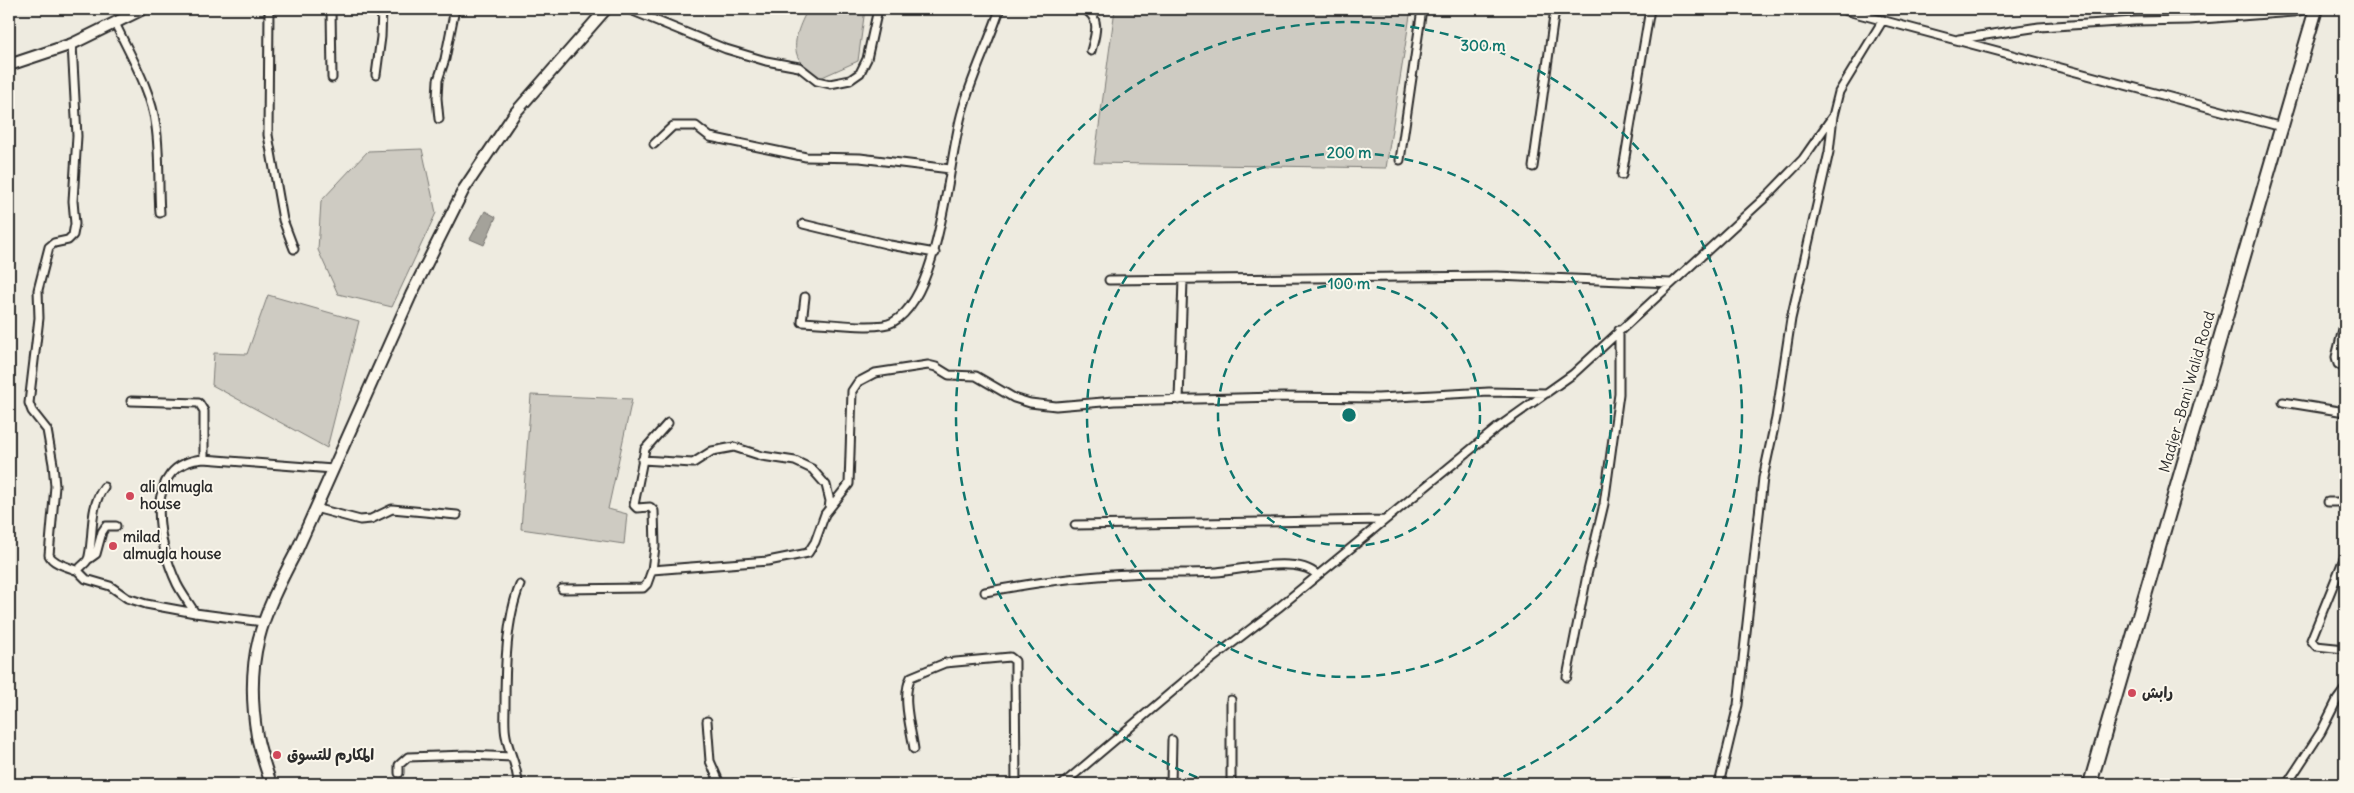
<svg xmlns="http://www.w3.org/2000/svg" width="2354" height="793" font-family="Delius,'Playpen Sans Arabic',sans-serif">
	<rect width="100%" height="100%" fill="#eeebe0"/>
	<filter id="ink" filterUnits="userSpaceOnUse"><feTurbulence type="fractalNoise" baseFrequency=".02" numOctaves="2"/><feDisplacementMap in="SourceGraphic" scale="10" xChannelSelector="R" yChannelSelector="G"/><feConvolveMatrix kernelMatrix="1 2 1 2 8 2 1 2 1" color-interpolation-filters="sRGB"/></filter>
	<g filter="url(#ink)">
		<path fill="#cecbc2" stroke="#7c7b76" d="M808 9H865L858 61 820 78C814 73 803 66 799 59 790 44 801 22 808 9Z
			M1115 9H1411L1386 168 1094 163Z
			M422 149 436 213 392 307 338 294 318 250 321 201 368 151Z
			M268 295 359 321 327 448 212 385 214 353 247 354Z
			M531 395 632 399 608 509 627 514 624 544 521 529Z"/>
		<path fill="#a4a29a" stroke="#74726e" d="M485 211 496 217 484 245 470 239Z"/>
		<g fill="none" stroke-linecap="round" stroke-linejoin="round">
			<g stroke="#2b2b2b" stroke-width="11">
				<path id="street" d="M269 9 268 135 283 220 294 249
					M331 9 332 78
					M628 9 726 49 766 61 799 67 817 81 830 84 850 80 860 73 867 59 878 9
					M1084 9C1102 18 1095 36 1091 51
					M1840 9 2282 127
					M115 23C130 55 152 91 156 127 160 155 158 185 160 213
					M1959 39 2039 27 2135 21 2189 20 2293 12 2309 9
					M72 44 77 136 73 201 75 224 73 235 68 240 54 243 49 247 38 290 39 318 29 403 32 411 47 430 53 464 55 486 49 555C53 564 69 567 78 571
					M376 75 381 37 382 9
					M439 119 437 98 438 80 445 59 455 9
					M654 144 673 126H696L710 137 806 157 860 158 950 169
					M1400 160 1422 9
					M1533 167 1555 9
					M1622 175 1650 9
					M803 224 890 245 935 253
					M1109 280 1497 276 1671 283
					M805 297 802 322C822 322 878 331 893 322 940 296 948 165 961 116 970 80 988 45 1000 9
					M2345 321 2336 357 2338 364 2345 369
					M1179 400 1183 280
					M131 401 199 403 204 411V459
					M2283 402 2345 412
					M642 460 693 463 712 451 734 447 762 456 795 461 812 469 826 485 830 501 829 509
					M104 487C89 507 94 533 89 556 88 564 80 565 78 571L86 579 110 586 127 598 146 604 195 613 263 622
					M2328 502H2345
					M315 508 360 520 371 519 392 509 457 515
					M1075 525 1384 520
					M2345 556 2311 640 2316 646 2345 649
					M89 559 96 554 102 532 106 526H116
					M652 570 655 547 654 511 650 507 637 508 634 505 645 449 668 423
					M562 589 643 588 647 584 652 570 768 561 808 553 815 542 825 514 849 484 852 391 858 382 875 373 928 365 936 367 949 375 976 376 1014 398 1030 403 1056 406 1114 401 1283 397 1378 398 1489 392 1547 393
					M985 592C1032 583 1080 576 1129 574 1158 572 1187 574 1217 572 1242 570 1298 555 1317 575
					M195 613C189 603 182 594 177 584 158 544 140 463 204 459L333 469
					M1567 677 1587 575 1604 504 1619 394V330
					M707 721 710 761 720 784
					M914 749C911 728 901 696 911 677L945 663 1010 657 1015 661V670L1016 784
					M399 773V765L408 757 467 755 512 757
					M518 784C518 767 509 753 506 736 504 727 505 716 505 706 505 668 506 619 520 585
					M787 784 798 781
					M1063 784 1200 668 1278 608 1497 428 1573 374 1770 193 1803 159 1833 116
					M1171 784 1172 740
					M1231 784V700
					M1719 784 1738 705 1763 478 1776 418 1791 319 1829 152 1833 116 1839 92 1883 20
					M2287 784 2321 732 2337 700 2345 689"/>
			</g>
			<g stroke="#2b2b2b" stroke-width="14">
				<path id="secondary" d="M9 65 72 44 143 9
					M271 784C266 768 260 752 257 736 244 658 261 618 297 550L411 295 464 189 515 113 606 9"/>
			</g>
			<g stroke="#2b2b2b" stroke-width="16">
				<path id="highway" d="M2090 784 2316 9"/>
			</g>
			<use href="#street" stroke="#fbf7ec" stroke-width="7"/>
			<use href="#secondary" stroke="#fbf7ec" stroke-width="10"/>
			<use href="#highway" stroke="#fbf7ec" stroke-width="12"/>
		</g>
	</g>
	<g fill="none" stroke="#0f766e" stroke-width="2.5" stroke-dasharray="9 6">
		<circle cx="1349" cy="415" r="131"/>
		<circle cx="1349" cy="415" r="262"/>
		<path d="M1211 783A393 393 0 1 1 1487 783"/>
	</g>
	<g fill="#d1495b" stroke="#fbf7ec" stroke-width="2">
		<circle cx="130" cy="496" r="5"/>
		<circle cx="113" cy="546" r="5"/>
		<circle cx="2132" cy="693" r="5"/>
		<circle cx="277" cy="755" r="5"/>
	</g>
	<g text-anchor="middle" stroke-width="4" stroke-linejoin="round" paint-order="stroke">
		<g font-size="15" fill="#2b2b2b" stroke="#fbf7ec">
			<text transform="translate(2187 392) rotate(-74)" y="5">Madjer -Bani Walid Road</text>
		</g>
		<g font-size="15" font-weight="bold" fill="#2b2b2b" stroke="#fbf7ec" text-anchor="start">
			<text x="140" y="492">ali almugla<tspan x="140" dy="17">house</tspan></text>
			<text x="123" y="542">milad<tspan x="123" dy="17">almugla house</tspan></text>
			<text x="2142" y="698">رابش</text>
			<text x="287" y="760">المكارم للتسوق</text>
		</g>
	</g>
	<circle cx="1349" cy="415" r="8" fill="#0f766e" stroke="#fbf7ec" stroke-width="2.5"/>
	<g font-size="15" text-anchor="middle" font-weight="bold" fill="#0f766e" stroke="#fbf7ec" stroke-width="4" stroke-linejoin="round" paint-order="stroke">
		<text x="1483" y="51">300 m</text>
		<text x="1349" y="158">200 m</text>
		<text x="1349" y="289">100 m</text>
	</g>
	<rect width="2354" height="793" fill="none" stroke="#fbf7ec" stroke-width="30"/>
	<rect x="15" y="15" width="2324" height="763" fill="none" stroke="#2b2b2b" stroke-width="2" filter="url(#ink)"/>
</svg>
